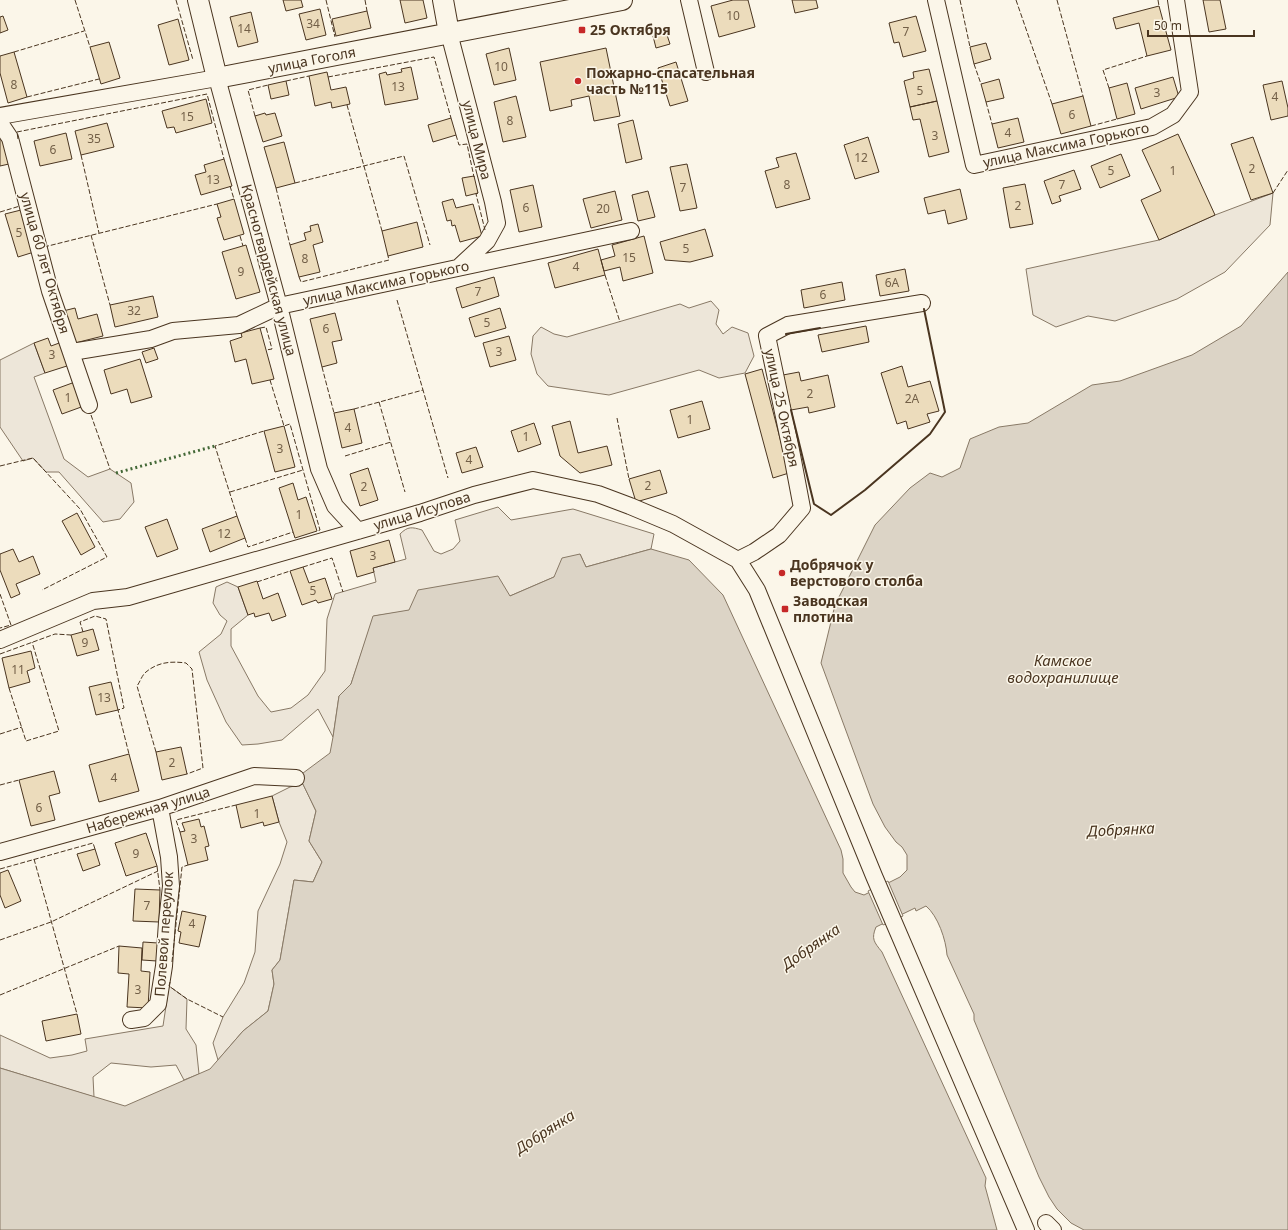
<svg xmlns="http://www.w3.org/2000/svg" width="1288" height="1230" font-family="'Noto Sans',sans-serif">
	<rect width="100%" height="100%" fill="#fbf6e9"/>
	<path fill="#ede6d9" stroke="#887966" d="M1273 193 1270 225 1225 272 1177 299 1115 321 1088 316 1056 327 1033 315 1026 269 1159 240 1215 215Z
		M711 301 719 310 716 324 723 334 732 327 748 333 754 356 745 373 719 378 699 370 609 395 548 386 537 374 531 354 533 336 541 327 554 334 567 337 680 304 689 308Z
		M34 343 45 373 34 377 64 459 88 477 110 469 131 483 134 502 120 519 103 522 59 472H46L33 458 23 461 0 427V360Z
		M498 507 511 520 573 509 654 534 651 549 586 567 580 554 554 577 510 596 374 616 351 684 339 696 333 737 318 709 282 740 258 744 242 745 226 722 207 680 199 652 221 634 227 621 220 615 213 603 216 587 227 582 238 587 248 615 231 629V646L258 696 271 712 291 708 308 695 325 671 327 619 335 594 376 582 373 568 406 559 400 534C408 526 412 527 422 530L434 551 441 554 453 549 460 541 455 520Z
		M303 784 316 811 309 841 322 862 313 882 294 880 280 960 272 970 274 984 268 1011 243 1031 218 1060 213 1043 223 1017 244 983 255 952 258 911 280 864 287 842 279 822 272 796 290 787Z
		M169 986 187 999 186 1029 196 1045 199 1074 184 1080 176 1065 151 1067 111 1063 93 1077 94 1097 0 1068V1035L50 1058 72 1055 87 1051 85 1039 163 1026Z"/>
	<path fill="#dcd4c6" stroke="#887966" d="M1288 272V1230H1084L1071 1223 1057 1209 1049 1197 1039 1177 974 1020V1014L947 955C946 940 938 916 926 906L916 911 915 908 876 927C871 939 874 942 882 952L986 1178 985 1186 997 1230H0V1068L125 1106 210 1069 243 1031 268 1011 274 984 272 970 280 960 294 880 313 882 322 862 309 841 316 811 299 776 330 753 333 737 339 696 351 684 373 616 409 610 418 590 498 576 510 596 554 577 562 558 580 554 586 567 651 549 689 560 723 595 841 850 843 859V873L851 887 855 892 864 895 900 877 907 870V855L902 847 896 842 885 827 873 804 821 663 835 605 875 525 910 488 930 473 942 477 960 468 970 439 999 427 1028 423 1092 385 1120 381 1192 355 1241 326Z"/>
	<path fill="#fbf6e9" stroke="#887966" d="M888 881 903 916 883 925 868 891Z"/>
	<path fill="#ecdcbc" stroke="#4a3520" d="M283 0H301L303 7 286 11Z
		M400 0H423L427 18 405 23Z
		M733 0H748L755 27 719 37 711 6Z
		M792 0H816L818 8 795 13Z
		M1203 0H1220L1226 29 1209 32Z
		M1159 6 1171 50 1147 56 1139 23 1116 29 1113 18Z
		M320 9 326 35 306 40 299 14Z
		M367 11 371 28 336 36 332 19Z
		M251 12 258 42 238 47 230 17Z
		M3 16 8 30 0 33V17Z
		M916 16 926 51 903 57 899 42 894 43 889 23Z
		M178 19 189 60 169 65 158 25Z
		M666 32 670 44 656 48 653 36Z
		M109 42 120 78 101 84 90 47Z
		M986 43 991 59 974 64 970 47Z
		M509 48 516 80 494 85 486 54Z
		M606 48 620 116 594 121 589 96 571 100 572 106 550 111 540 62Z
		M14 52 27 97 8 103 0 73V56Z
		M676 62 688 101 670 106 658 68Z
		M411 67 418 99 385 105 379 74 386 72 387 75 402 72 401 69Z
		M929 69 937 101 910 107 904 81 914 78 913 72Z
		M327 72 331 90 346 87 350 104 332 108 331 102 315 106 309 76Z
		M1173 77 1179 97 1141 109 1135 88Z
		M999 79 1004 98 986 102 981 84Z
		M286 81 289 95 271 99 268 85Z
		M1282 81 1288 108V116L1271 120 1263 85Z
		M1127 83 1135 114 1117 119 1109 88Z
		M516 96 526 137 503 142 494 102Z
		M1083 96 1091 126 1061 134 1052 104Z
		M206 99 212 123 176 133 174 127 167 128 162 111Z
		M937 101 949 152 929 157 920 119 913 120 910 107Z
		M265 113 266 115 275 113 282 136 263 142 255 116Z
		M451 118 456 135 433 142 428 125Z
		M1018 118 1024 142 998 148 992 124Z
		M633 120 642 159 626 163 618 124Z
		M107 123 114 147 81 155 75 131Z
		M66 133 72 159 40 166 34 141Z
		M1178 134 1215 215 1159 240 1141 200 1161 191 1142 150Z
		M0 135H2L9 164 0 166Z
		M868 137 879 172 855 179 844 145Z
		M1253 137 1273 193 1251 200 1231 144Z
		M284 142 295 183 276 188 264 147Z
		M796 153 810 199 776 208 765 171 779 167 776 158Z
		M1121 154 1130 176 1100 188 1091 166Z
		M224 159 232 186 201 195 195 175 206 172 204 165Z
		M687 164 697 208 680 211 670 167Z
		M1074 170 1081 189 1059 196 1061 201 1052 204 1044 181Z
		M474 176 478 193 466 196 462 178Z
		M1025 184 1033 224 1010 228 1003 188Z
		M533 185 542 227 519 232 510 190Z
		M960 189 967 219 948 224 945 210 928 214 924 198Z
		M615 191 622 220 591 228 583 199Z
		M648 191 655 217 638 221 632 195Z
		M234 199 244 234 224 240 217 218 221 217 217 204Z
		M453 199 456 208 473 204 482 236 460 242 455 225 452 226 451 220 447 221 442 202Z
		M21 210 34 252 18 257 5 214Z
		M417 222 423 247 388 256 382 231Z
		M318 224 323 242 313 245 320 272 299 277 290 245 306 240 304 233 311 231 310 226Z
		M705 229 713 256 690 262 665 260 660 242Z
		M644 236 653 273 623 281 620 267 604 271 601 260 615 256 612 245Z
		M246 245 260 292 236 299 222 252Z
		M598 249 605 275 555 288 548 263Z
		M905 269 909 291 880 296 876 275Z
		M494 277 499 296 462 308 456 288Z
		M842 282 845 300 804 308 801 290Z
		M153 296 158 317 115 327 110 305Z
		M75 308 78 319 97 314 103 336 71 344 63 311Z
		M500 308 506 328 475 337 469 318Z
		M335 313 342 340 332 342 337 363 322 367 310 319Z
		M866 326 869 342 822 352 818 335Z
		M260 328 274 379 252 384 246 359 235 362 230 341 242 337 241 333Z
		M509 336 516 360 490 367 483 343Z
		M48 338 51 346 62 342 70 365 45 373 34 343Z
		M154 348 158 359 146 363 142 352Z
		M140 359 152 397 131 403 127 389 111 394 104 370Z
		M902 366 908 387 930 381 939 411 927 414 930 422 908 429 906 421 897 424 881 373Z
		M762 369 789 473 773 478 745 374Z
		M799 372 801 381 828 375 835 407 809 413 808 407 791 410 783 375Z
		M75 382 84 406 62 414 53 390Z
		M702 401 710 429 678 438 670 410Z
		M354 409 362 443 342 448 334 413Z
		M570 421 578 453 607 446 612 465 580 473 560 456 552 426Z
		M534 423 541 444 518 452 511 431Z
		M284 426 295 467 275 472 264 431Z
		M476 447 483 467 462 473 456 453Z
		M368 468 378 500 360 506 350 474Z
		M660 470 667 493 636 502 629 479Z
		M293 483 298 500 306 497 317 531 295 538 279 488Z
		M77 513 95 547 81 555 62 521Z
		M237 516 245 538 210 552 202 529Z
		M167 519 178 549 157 557 145 527Z
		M389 540 395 562 373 568 374 572 357 577 350 551Z
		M13 549 19 562 33 556 40 574 16 584 20 594 11 598 0 570V554Z
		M303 567 309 583 325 578 332 599 318 603 316 600 302 605 290 571Z
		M257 581 263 599 278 593 286 616 272 621 269 613 255 617 254 613 248 615 238 587Z
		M93 629 99 650 77 656 71 635Z
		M31 651 35 668 27 671 30 682 9 688 2 658Z
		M111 682 118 710 96 715 89 687Z
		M181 747 187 774 162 780 156 752Z
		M129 754 139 791 99 802 89 765Z
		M54 771 60 793 49 796 55 820 31 826 19 780Z
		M272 796 279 822 264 826 263 822 241 828 236 805Z
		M199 819 201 827 204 826 209 846 205 847 208 860 188 865 180 832 185 831 182 823Z
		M146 833 157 866 126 876 115 843Z
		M95 849 100 865 83 871 77 854Z
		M8 870 21 901 5 908 0 895V873Z
		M135 889 160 890 159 922 133 921Z
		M182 911 206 916 199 947 179 943 181 932 178 931Z
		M143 942 158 943 157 961 142 960Z
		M119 946 142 948 141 971 150 972 148 1008 127 1007 129 974 118 973Z
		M77 1014 81 1034 46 1041 42 1021Z"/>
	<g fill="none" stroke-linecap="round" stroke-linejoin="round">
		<g stroke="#4a3520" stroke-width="18">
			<path id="minor" d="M689 0 706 72
				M936 0 974 165 1152 127 1173 115 1190 92 1176 0
				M449 33 493 202 497 223 487 241 459 267
				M0 116 217 78 279 306 319 469 335 506 358 531
				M0 123 10 138 50 291 89 405
				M72 352 151 339 173 331 239 325 279 306 631 231
				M738 560 754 552 779 535 802 508 791 450 767 336 788 325 922 303
				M0 640 93 601 128 597 420 513 474 495 533 480 598 494 630 506 673 524 738 560 757 590 874 876 1026 1230
				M0 852 160 808 254 776 296 778
				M131 1020 144 1018 158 1004 164 966 167 922 171 886 169 857 160 808
				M1046 1223 1053 1230"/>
		</g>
		<g stroke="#4a3520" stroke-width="22">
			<path id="major" d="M198 0 217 78 622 0
				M443 0 449 33"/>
		</g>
		<use href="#minor" stroke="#fbf6e9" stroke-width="16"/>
		<use href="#major" stroke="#fbf6e9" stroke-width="20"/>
		<path stroke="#436837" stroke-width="3" stroke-dasharray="2 3" stroke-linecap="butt" d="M116 473 215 446"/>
		<path stroke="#4a3520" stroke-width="1" stroke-dasharray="5 2" stroke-linecap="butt" d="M75 0 90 47
			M176 0 193 60
			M326 0 335 37
			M365 0 367 11
			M960 0 970 47
			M1016 0 1052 104
			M1057 0 1083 96
			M1158 0 1159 6
			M14 52 84 31
			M974 64 981 84
			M328 77 434 57 451 118
			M286 81 309 76
			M1109 88 1103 70 1147 56
			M27 97 99 79
			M986 102 992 124
			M347 105 382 231
			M255 116 248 90 268 85
			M1091 126 1117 119
			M456 135 459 145 467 144 474 177
			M18 139 17 132 207 94 224 159
			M81 155 99 233
			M295 183 404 156 430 245
			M230 186 234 199
			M276 188 290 245
			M478 193 476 194 485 230
			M1273 193 1288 170
			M0 212 20 206
			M91 235 110 305
			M240 236 243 246
			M44 247 217 204
			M605 275 620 322
			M299 277 301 282 389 260 388 256
			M397 300 423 390
			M260 328 266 327 272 349 266 350
			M322 367 334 413
			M270 380 284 426 290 424 320 530 317 531
			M379 402 405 492
			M354 409 423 390 448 478
			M91 415 110 469
			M617 418 629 479
			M345 456 391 442
			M0 466 33 458 80 509 107 557 42 590
			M230 492 303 470
			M237 516 215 446 264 431
			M245 538 248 547 293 532
			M303 567 332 558 343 592
			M257 582 290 571
			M0 594 11 625 0 628
			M83 632 80 622 95 616 106 619 124 708 118 710 129 754
			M0 654 55 634 71 635
			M9 688 26 741 59 731 32 642
			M0 734 22 727
			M156 752 137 686C140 682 142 675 146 672 158 662 171 661 186 663L192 669 203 768 187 774
			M0 785 19 780
			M180 832 176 820 236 805
			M34 859 77 1014
			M157 866 160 890
			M0 869 93 843 95 849
			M0 940 51 922 158 871
			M172 962 182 867 188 865
			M170 982 169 986 187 999 223 1017
			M0 995 119 946"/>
		<path stroke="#4a3520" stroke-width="2" d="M786 334 820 328
			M791 410 814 504 831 515 865 490 930 434 945 412 924 309"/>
	</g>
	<g fill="#c62828" stroke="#fbf6e9" stroke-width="1.5">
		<rect x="578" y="26" width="8" height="8" rx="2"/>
		<circle cx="578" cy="81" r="4"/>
		<circle cx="782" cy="573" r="4"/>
		<rect x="781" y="605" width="8" height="8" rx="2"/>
	</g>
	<g text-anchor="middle" stroke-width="3" stroke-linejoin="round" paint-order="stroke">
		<g font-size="12" fill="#725f47">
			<text x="733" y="20">10</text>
			<text x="313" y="28">34</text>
			<text x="244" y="33">14</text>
			<text x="906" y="36">7</text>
			<text x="501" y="71">10</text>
			<text x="14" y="89">8</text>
			<text x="398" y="91">13</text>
			<text x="920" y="95">5</text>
			<text x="1157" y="97">3</text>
			<text x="1275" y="101">4</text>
			<text x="1072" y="119">6</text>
			<text x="187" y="121">15</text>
			<text x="510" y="125">8</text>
			<text x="1008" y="137">4</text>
			<text x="935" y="140">3</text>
			<text x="94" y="143">35</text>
			<text x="53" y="154">6</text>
			<text x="861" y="162">12</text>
			<text x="1252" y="173">2</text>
			<text x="1111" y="175">5</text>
			<text x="1173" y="175">1</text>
			<text x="213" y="184">13</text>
			<text x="787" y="189">8</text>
			<text x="1062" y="189">7</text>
			<text x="683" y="192">7</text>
			<text x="1018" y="210">2</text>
			<text x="526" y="212">6</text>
			<text x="603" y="213">20</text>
			<text x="19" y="237">5</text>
			<text x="686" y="253">5</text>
			<text x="629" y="262">15</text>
			<text x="305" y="263">8</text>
			<text x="576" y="271">4</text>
			<text x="241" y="276">9</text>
			<text x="892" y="287">6А</text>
			<text x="478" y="296">7</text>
			<text x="823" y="299">6</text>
			<text x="134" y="315">32</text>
			<text x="487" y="327">5</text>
			<text x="326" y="333">6</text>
			<text x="499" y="356">3</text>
			<text x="52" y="359">3</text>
			<text x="810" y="398">2</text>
			<text x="68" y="402">1</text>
			<text x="912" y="403">2А</text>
			<text x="690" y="424">1</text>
			<text x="348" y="432">4</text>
			<text x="526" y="441">1</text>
			<text x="280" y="453">3</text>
			<text x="469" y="464">4</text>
			<text x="648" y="490">2</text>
			<text x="364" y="491">2</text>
			<text x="299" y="519">1</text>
			<text x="224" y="538">12</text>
			<text x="373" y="560">3</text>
			<text x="313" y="595">5</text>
			<text x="85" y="647">9</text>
			<text x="18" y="674">11</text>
			<text x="104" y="702">13</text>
			<text x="172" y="767">2</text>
			<text x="114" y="782">4</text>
			<text x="39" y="812">6</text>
			<text x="257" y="818">1</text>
			<text x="194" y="843">3</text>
			<text x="136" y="858">9</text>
			<text x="147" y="910">7</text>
			<text x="192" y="928">4</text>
			<text x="138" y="994">3</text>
		</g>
		<g font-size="14" font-weight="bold" fill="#4a3520" stroke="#fbf6e9" text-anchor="start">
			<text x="590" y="35">25 Октября</text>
			<text x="586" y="78">Пожарно-спасательная<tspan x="586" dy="16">часть №115</tspan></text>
			<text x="790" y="570">Добрячок у<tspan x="790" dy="16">верстового столба</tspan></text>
			<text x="793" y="606">Заводская<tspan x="793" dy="16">плотина</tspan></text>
		</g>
		<g font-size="14" fill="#4a3520" stroke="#fbf6e9">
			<text transform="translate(312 60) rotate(-11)" y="5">улица Гоголя</text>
			<text transform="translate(477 140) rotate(76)" y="5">улица Мира</text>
			<text transform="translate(1066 145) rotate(-12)" y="5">улица Максима Горького</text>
			<text transform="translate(45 263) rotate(74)" y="5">улица 60 лет Октября</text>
			<text transform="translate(269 270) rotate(75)" y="5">Красногвардейская улица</text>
			<text transform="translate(386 283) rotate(-12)" y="5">улица Максима Горького</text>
			<text transform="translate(782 408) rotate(78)" y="5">улица 25 Октября</text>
			<text transform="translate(422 511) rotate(-17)" y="5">улица Исупова</text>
			<text transform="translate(148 810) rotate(-17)" y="5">Набережная улица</text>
			<text transform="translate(164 934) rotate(-86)" y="5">Полевой переулок</text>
		</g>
		<g font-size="15" font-style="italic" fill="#4a3520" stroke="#fbf6e9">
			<text x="1063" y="666">Камское<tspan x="1063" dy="17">водохранилище</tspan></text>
			<text transform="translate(1121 830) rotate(-3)" y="5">Добрянка</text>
			<text transform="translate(811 947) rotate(-35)" y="5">Добрянка</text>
			<text transform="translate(545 1132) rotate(-33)" y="5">Добрянка</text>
		</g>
	</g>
	<path d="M1148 30v6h106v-6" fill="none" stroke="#4a3520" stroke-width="2"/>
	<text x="1154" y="30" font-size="12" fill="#4a3520" stroke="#fbf6e9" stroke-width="3" paint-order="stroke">50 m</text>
</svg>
